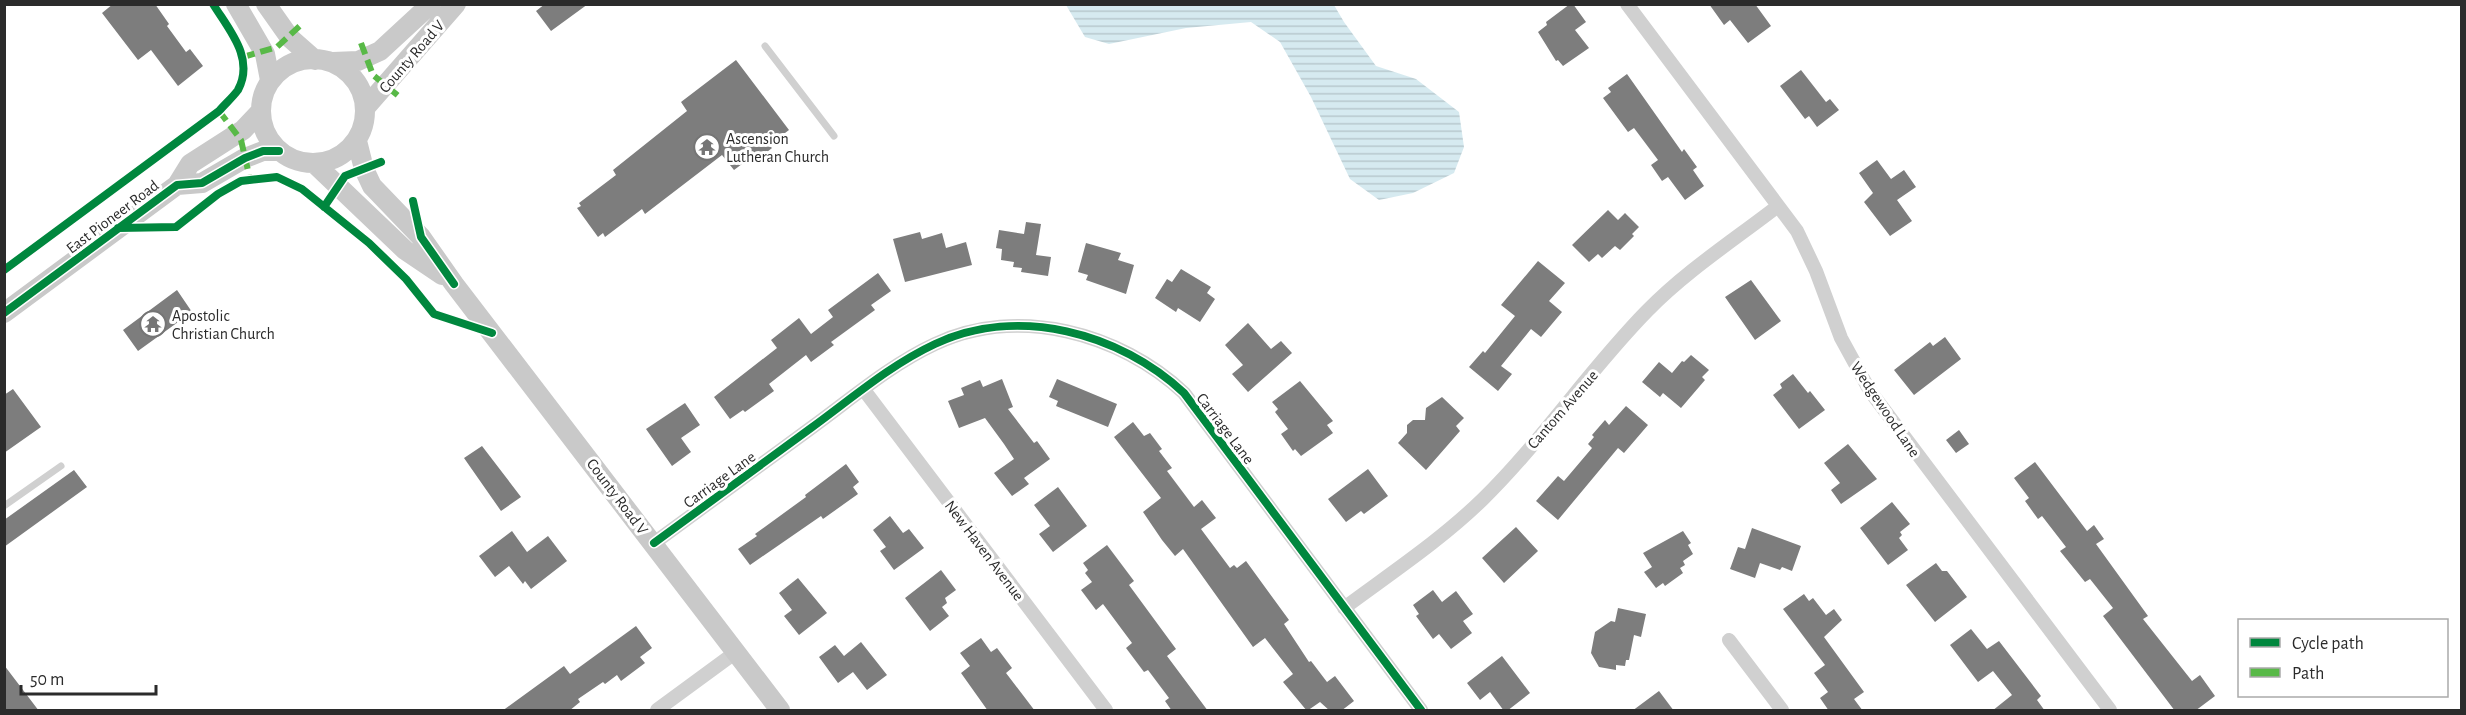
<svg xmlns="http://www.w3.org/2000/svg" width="2466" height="715" font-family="'Alegreya Sans',sans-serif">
	<defs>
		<pattern id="water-rules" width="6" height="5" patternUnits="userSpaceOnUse" patternTransform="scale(1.5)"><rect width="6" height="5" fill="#d6eaf0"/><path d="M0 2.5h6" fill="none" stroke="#b8c9ce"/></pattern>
	</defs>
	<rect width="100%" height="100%" fill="#fff"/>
	<path fill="url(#water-rules)" d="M1066 5H1334L1344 22 1376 66 1416 79 1459 112 1464 147 1454 173 1413 193 1379 200 1350 179 1311 97 1280 42 1251 22 1186 28 1109 44 1085 37Z"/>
	<path fill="#7d7d7d" d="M113 4H155L169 24 167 26 186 52 190 49 203 66 178 86 151 50 138 60 102 13Z
		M545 4H588L551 31 536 11Z
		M1570 4H1573L1586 22 1575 30 1589 48 1563 66 1558 60 1556 61 1538 32 1547 25 1546 22Z
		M1709 4H1755L1771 26 1748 43 1730 20 1724 25Z
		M736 60 789 130 769 145 772 148 757 160 754 155 734 170 722 155 645 214 642 209 605 237 603 233 598 237 577 208 581 206 579 203 616 175 613 170 687 111 681 102Z
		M1801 70 1826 102 1830 99 1839 110 1817 127 1809 116 1805 119 1780 86Z
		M1627 74 1682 152 1684 149 1697 167 1693 170 1704 186 1685 200 1668 177 1662 181 1651 165 1658 160 1634 128 1628 132 1603 98 1611 92 1608 88Z
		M1877 160 1891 179 1904 170 1916 187 1897 200 1912 221 1890 236 1864 202 1873 193 1859 173Z
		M1608 210 1618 220 1625 213 1639 227 1632 234 1634 236 1620 250 1615 246 1602 258 1598 254 1589 262 1572 245Z
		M1026 222 1041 224 1036 255 1051 257 1048 276 1021 272 1022 268 1013 267 1014 262 1001 260 1002 249 996 248 999 230 1024 234Z
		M920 232 922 239 942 233 946 248 966 242 972 265 905 282 893 239Z
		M1086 243 1121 253 1118 260 1134 265 1126 294 1086 280 1088 275 1078 272Z
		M1538 261 1565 283 1549 301 1562 312 1541 337 1531 329 1501 366 1512 374 1498 391 1469 367 1483 351 1485 353 1515 316 1501 305Z
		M1181 269 1211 287 1207 293 1215 299 1200 322 1178 308 1176 312 1155 298 1167 279 1172 282Z
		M878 273 891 291 871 305 875 310 831 342 834 345 811 362 806 355 769 384 774 391 745 412 743 410 730 419 714 397 777 348 771 340 799 318 811 334 833 317 828 310Z
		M1751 280 1781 321 1755 340 1725 297Z
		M177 290 192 312 138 351 123 330Z
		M1248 323 1271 349 1281 341 1292 353 1248 392 1232 374 1243 365 1225 345Z
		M1945 337 1961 359 1914 395 1894 370 1930 342 1933 346Z
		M1691 355 1709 370 1702 377 1705 380 1681 408 1663 393 1660 397 1642 382 1659 362 1672 373 1682 361 1684 362Z
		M1793 374 1808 393 1810 391 1825 410 1799 429 1773 395 1782 388 1780 384Z
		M1002 379 1013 407 1008 409 1034 443 1037 441 1050 459 1024 478 1029 484 1012 496 994 473 1014 459 1004 444 985 418 959 428 948 401 964 395 961 388 980 380 983 387Z
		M1057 379 1117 404 1108 427 1056 406 1058 401 1049 397Z
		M1300 381 1333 421 1327 425 1333 433 1301 456 1295 449 1293 451 1281 434 1288 429 1275 412 1278 409 1272 402Z
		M13 389 41 427 4 453V395Z
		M1442 397 1464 418 1456 426 1460 431 1426 470 1398 443 1407 433V425L1413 420H1425L1426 408Z
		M685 403 700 425 681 438 691 452 672 466 646 429Z
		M1626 406 1648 425 1624 453 1618 448 1558 520 1536 501 1558 476 1564 481 1592 448 1588 444 1594 437 1592 435 1605 420 1609 425Z
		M1133 422 1144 436 1150 433 1162 449 1159 451 1172 468 1167 471 1194 507 1202 500 1216 518 1201 529 1230 568 1234 565 1237 568 1246 561 1289 620 1284 624 1309 662 1311 661 1327 682 1335 676 1354 701 1341 711H1330L1320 702 1307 711 1283 682 1293 674 1265 638 1253 647 1183 549 1175 556 1162 540 1143 512 1161 498 1114 437Z
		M1959 430 1969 444 1956 453 1946 440Z
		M1848 444 1877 479 1841 504 1831 490 1840 483 1824 463Z
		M482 446 521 497 501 511 464 458Z
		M2035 462 2087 531 2094 525 2104 539 2096 544 2148 616 2143 619 2192 681 2200 675 2215 696 2195 711H2175L2103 616 2113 608 2090 579 2085 582 2060 551 2066 547 2042 516 2038 519 2025 501 2029 498 2014 478Z
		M846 464 859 482 853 487 858 494 823 519 821 516 750 565 738 549 757 536 755 534 806 497 805 495Z
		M1368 469 1388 496 1364 514 1361 511 1346 522 1328 499Z
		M74 470 87 487 4 547V520Z
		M1058 487 1087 526 1053 552 1039 534 1050 526 1034 505Z
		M1892 502 1910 524 1900 532 1902 535 1899 538 1908 550 1888 565 1860 528Z
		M890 516 903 533 909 529 924 548 894 570 880 551 886 547 873 530Z
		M1516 527 1538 551 1504 583 1482 558Z
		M1752 528 1801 546 1792 571 1782 567 1780 570 1760 563 1755 578 1730 569 1738 547 1745 549Z
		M512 531 527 552 548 536 567 561 531 589 525 581 523 584 509 566 495 577 479 556Z
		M1683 531 1691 543 1688 545 1693 554 1683 561 1685 565 1680 568 1683 573 1665 586 1663 583 1656 588 1644 572 1652 567 1643 553Z
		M1107 545 1134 581 1129 585 1176 649 1167 656 1208 711H1172L1165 701 1169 698 1148 670 1144 672 1126 648 1132 643 1103 604 1096 610 1081 590 1092 582 1085 573 1088 570 1083 563Z
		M1936 563 1942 571H1947L1967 597 1935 622 1906 585Z
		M941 570 956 590 945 598 947 603 942 607 949 616 930 631 905 598Z
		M798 578 827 613 799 635 784 616 792 610 779 593Z
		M1433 590 1442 602 1456 591 1473 614 1463 621 1472 633 1451 649 1439 634 1433 639 1416 616 1419 614 1413 605Z
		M1804 594 1809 601 1813 598 1826 615 1834 609 1842 620 1824 637 1864 692 1854 699 1863 711H1829L1820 698 1828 692 1814 673 1825 665 1783 609Z
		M1618 608 1646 614 1641 637 1634 635 1629 660H1626L1625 666 1616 665V670L1599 667 1591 653 1595 632 1611 621 1615 622Z
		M636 626 652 648 640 657 645 663 621 681 617 675 605 684 603 682 578 699 580 702 569 711H502L564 666 570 674Z
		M1971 629 1987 649 1999 641 2041 696 2037 700 2045 711H1992L2012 695 1993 671 1978 682 1950 645Z
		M981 638 991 652 997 648 1012 668 1006 673 1035 711H988L961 673 970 666 960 653Z
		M861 642 887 675 867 690 853 672 838 683 819 657 835 645 844 656Z
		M1502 656 1530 693 1507 711H1504L1490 692 1480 700 1467 683Z
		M4 665 39 711H4Z
		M1659 691 1674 711H1632Z"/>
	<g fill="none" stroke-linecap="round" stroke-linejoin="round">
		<path stroke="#d0d0d0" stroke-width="7" d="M765 46 834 136
			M4 506 61 466"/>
		<path stroke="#d0d0d0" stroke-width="14" d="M1627 4 1797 231 1816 271 1841 338 1870 391 2110 710
			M864 390 1106 710
			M654 543C706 505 759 466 811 428 851 399 890 365 935 344 1018 305 1120 333 1184 393L1421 710
			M1344 608C1391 573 1441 540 1483 499 1542 441 1589 370 1647 311 1686 271 1734 240 1778 206
			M1729 640 1782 710
			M657 710 736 652"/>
		<path stroke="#c9c9c9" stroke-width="20" d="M236 4 265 54 270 80
			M266 4 290 38 315 60
			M261 111a52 52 0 1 1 104 0a52 52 0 1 1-104 0Z
			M333 62 358 61 380 51 431 4
			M366 107 456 4
			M357 141 364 169 372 186 421 237 454 284 780 710
			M316 165 405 250 442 275
			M177 185 190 164 243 130 261 111
			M4 313 177 185 202 183 245 158 263 151H279"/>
		<path stroke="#58b947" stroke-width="6" stroke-dasharray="12 6" stroke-linecap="butt" d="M361 43 373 75 401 98
			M243 57 277 47 303 23
			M219 111 241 140 250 179"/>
		<g stroke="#fff" stroke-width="11">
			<path id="cycleway" d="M413 201 421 237 454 284
				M324 207 345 176 381 162
				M118 228 176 227 218 194 241 181 277 177 302 189 369 243 406 279 434 314 492 333
				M4 270 219 111C225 104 233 97 238 90 255 58 229 30 213 4
				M4 313 177 185 202 183 245 158 263 151H279
				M654 543C706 505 759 466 811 428 851 399 890 365 935 344 1018 305 1120 333 1184 393L1421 710"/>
		</g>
		<use href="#cycleway" stroke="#00873e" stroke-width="8"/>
	</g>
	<defs>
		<g id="temple-ring" transform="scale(1.35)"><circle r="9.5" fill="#fff" stroke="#757575" stroke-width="1.5"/><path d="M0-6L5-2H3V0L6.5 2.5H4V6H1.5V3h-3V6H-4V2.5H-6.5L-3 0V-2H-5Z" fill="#757575"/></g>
	</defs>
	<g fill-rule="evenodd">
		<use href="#temple-ring" x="707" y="147"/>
		<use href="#temple-ring" x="153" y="324"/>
	</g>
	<g text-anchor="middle" stroke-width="6" stroke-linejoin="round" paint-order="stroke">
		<g font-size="16" fill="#2b2b2b" stroke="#fff">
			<text transform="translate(411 56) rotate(-49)" y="6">County Road V</text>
			<text transform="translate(112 216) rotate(-37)" y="6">East Pioneer Road</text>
			<text transform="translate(1562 409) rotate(-49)" y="6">Cantom Avenue</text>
			<text transform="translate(1886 409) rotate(56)" y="6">Wedgewood Lane</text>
			<text transform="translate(1226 428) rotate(53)" y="6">Carriage Lane</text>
			<text transform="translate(719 479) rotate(-36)" y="6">Carriage Lane</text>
			<text transform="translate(618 496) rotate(53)" y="6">County Road V</text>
			<text transform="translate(985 550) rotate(53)" y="6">New Haven Avenue</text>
		</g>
		<g font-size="16" fill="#2b2b2b" stroke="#fff" text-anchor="start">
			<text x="726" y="144">Ascension<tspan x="726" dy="18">Lutheran Church</tspan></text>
			<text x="172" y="321">Apostolic<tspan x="172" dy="18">Christian Church</tspan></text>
		</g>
	</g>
	<rect width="2466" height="715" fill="none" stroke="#2b2b2b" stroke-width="12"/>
	<rect x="2238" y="619" width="210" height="78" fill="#ffffff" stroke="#aaaaaa" stroke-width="1.5"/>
	<rect x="2250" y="638" width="30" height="9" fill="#00873e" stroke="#aaaaaa" stroke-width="1.5"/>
	<text x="2292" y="649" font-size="18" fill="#2b2b2b">Cycle path</text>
	<rect x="2250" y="668" width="30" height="9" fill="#58b947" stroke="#aaaaaa" stroke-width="1.5"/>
	<text x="2292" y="679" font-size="18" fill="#2b2b2b">Path</text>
	<path d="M21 685v9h135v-9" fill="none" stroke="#2b2b2b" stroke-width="3"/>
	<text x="30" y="685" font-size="18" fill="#2b2b2b" stroke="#ffffff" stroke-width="4.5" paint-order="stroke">50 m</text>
</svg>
